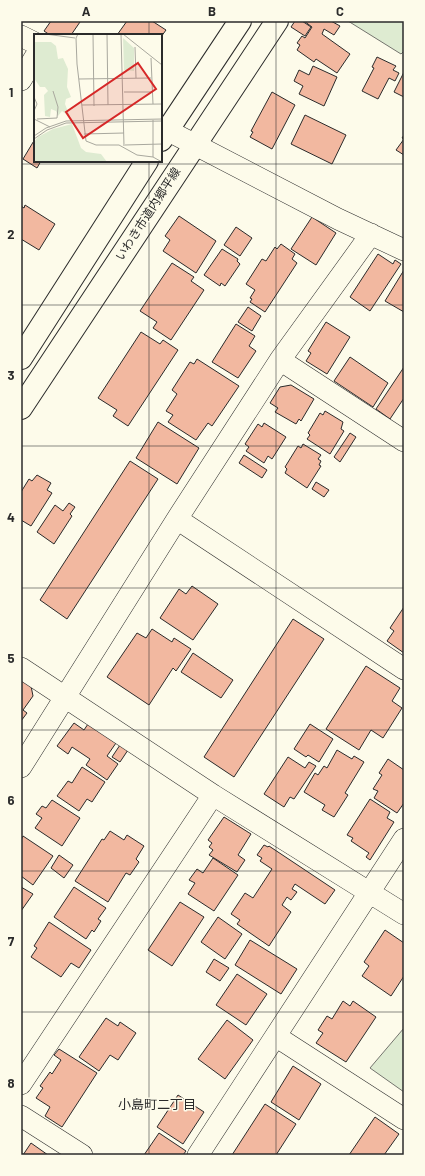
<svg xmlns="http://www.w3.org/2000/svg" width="425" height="1176" font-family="Barlow,'Noto Sans JP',sans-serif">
	<rect width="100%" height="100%" fill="#fdfbea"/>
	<path fill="#deebd1" stroke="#74746e" d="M348 21H404V51L401 54Z
		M404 1028V1092L370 1068Z"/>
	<path fill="#f2b8a0" stroke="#2b2b2b" d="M51 21H78L80 22 71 35H50L44 31Z
		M127 21H152L166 30 161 37V35H117Z
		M295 21H302L311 27 305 36 291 27Z
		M304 21H331L340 26 334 35 324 29 322 34 350 54 337 73 316 59 314 62 297 50 300 45 297 43 302 36 305 38 312 27Z
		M377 57 396 66 393 70 399 73 395 81 389 78 378 99 362 91 374 68 372 67Z
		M313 66 337 77 324 106 299 94 303 86 294 81 299 70 309 75Z
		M404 72V97L394 92Z
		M272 92 295 105 272 149 250 137 253 132 251 131Z
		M305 115 346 135 332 164 291 144Z
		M404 135V155L396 150 404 139 402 138Z
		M35 139V161H41L37 168 23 159Z
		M25 205 55 224 39 250 21 239V206L24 208Z
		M179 216 216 241 196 273 163 251 170 240 165 236Z
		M312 217 336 233 316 265 291 249Z
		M236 227 252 238 240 256 224 245Z
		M281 244 295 254 292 259 297 263 265 312 250 302 252 299 250 298 255 290 246 284 262 259 266 261 275 247 277 249Z
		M222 249 238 259 237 261 240 264 225 286 221 283 220 286 204 275Z
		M378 254 393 264 395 260 401 264 370 311 350 297Z
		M172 263 194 277 191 281 204 290 171 340 153 328 157 322 140 311Z
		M404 270V312L385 301Z
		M248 307 261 316 252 331 238 322Z
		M326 322 350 337 327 374 306 361 311 353 308 351Z
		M236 324 255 336 249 346 256 351 238 378 212 362Z
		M141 332 160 344 163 340 178 350 128 426 113 416 117 410 98 398Z
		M350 357 388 383 373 407 334 381Z
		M197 359 239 386 212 426 208 423 196 440 168 422 173 415 166 411 177 394 172 390 190 362 194 364Z
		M404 367V398L390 419 376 409Z
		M291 385 314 399 301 421 299 419 296 424 275 412 278 408 270 403 280 387Z
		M325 411 343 422 341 429 344 431 330 454 307 439 310 435 308 433 320 413 323 415Z
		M158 422 199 448 177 484 136 458Z
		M264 423 286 437 272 459 268 456 264 463 246 451 249 447 245 444 258 424 262 427Z
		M350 433 356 437 340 462 334 457Z
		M303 444 321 455 318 459 321 461 319 465 321 466 307 488 285 473 287 469 285 467 298 446 301 448Z
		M244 455 267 470 262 478 239 463Z
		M130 461 158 479 67 619 40 600Z
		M37 475 51 483 47 490 52 493 31 526 21 520V492L29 479 32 481Z
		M316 482 329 490 324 497 312 489Z
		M69 503 75 507 70 514 72 516 54 544 37 532 55 505 63 511Z
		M192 586 218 604 193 640 160 618 179 589 186 594Z
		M404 607V653L387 641 394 631 390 628Z
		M293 619 324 639 234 777 204 757Z
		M152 629 172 642 174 638 191 649 176 671 173 668 149 705 107 677 137 633 146 638Z
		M193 653 233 680 221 698 181 672Z
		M366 666 400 688 392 701 402 708 383 738 371 730 359 750 326 729Z
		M21 680 31 686 33 696 23 710 27 713 21 721Z
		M74 723 84 730 88 724 116 743 107 756 118 764 107 780 86 765 90 759 72 747 68 754 57 746Z
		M310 724 333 739 319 762 308 755 306 757 294 749Z
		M120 745 128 750 120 762 112 757Z
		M337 750 352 759 354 756 364 762 345 793 348 795 334 817 322 810 325 805 304 792 315 773 318 775 324 766 327 768Z
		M288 757 305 768 309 762 316 766 294 799 290 797 284 807 264 794Z
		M388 759 404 770V803L397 813 374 798 378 791 373 789 382 775 379 773Z
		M82 767 105 782 92 802 87 799 79 811 57 796 68 781 72 783Z
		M370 799 390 812 387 818 394 822 370 860 366 857 369 853 351 841 353 838 347 835Z
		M52 800 80 818 62 846 35 828 42 818 36 814 42 806 46 808Z
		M224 817 251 834 238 855 245 860 237 872 209 855 213 850 209 847 212 843 208 840Z
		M110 831 124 840 127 835 144 846 136 859 139 862 130 875 126 873 108 902 75 881 102 839 104 840Z
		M23 836 53 856 33 885 21 876V840Z
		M264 845 268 847 269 846 335 890 325 904 295 884 292 889 297 892 291 900 287 897 282 905 291 912 269 946 237 924 240 920 231 914 245 893 253 898 272 869 260 861 262 858 257 855Z
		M59 855 73 865 64 878 51 868Z
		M213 858 238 875 214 911 188 894 195 883 189 880 197 869 203 873Z
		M21 887 33 894 21 911Z
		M74 887 106 908 98 919 101 921 94 932 92 930 86 939 54 917Z
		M180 902 204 917 172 966 148 950Z
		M218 917 242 934 225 959 201 942Z
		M49 922 91 950 79 968 71 963 61 977 31 957 37 948 34 946Z
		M385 930 404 943V976L391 996 362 976 369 966 364 962Z
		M250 940 297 969 281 994 235 965Z
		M214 959 229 968 220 981 206 972Z
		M237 974 267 994 246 1025 216 1005Z
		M343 1001 350 1006 353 1001 376 1017 346 1062 316 1043 323 1033 318 1030 327 1016 332 1019Z
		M106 1018 118 1026 120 1022 136 1033 118 1060 110 1055 99 1071 79 1057Z
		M227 1020 253 1040 225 1079 198 1059Z
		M59 1049 97 1073 62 1127 45 1116 50 1107 36 1098 43 1088 40 1086 50 1072 52 1074 61 1060 54 1055Z
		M293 1066 321 1084 299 1120 271 1102Z
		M178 1095 204 1112 183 1144 157 1127Z
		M265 1104 296 1124 276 1155H232Z
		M375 1117 399 1134 384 1155H349Z
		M159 1133 186 1151 183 1155H144Z
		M31 1143 48 1155H23Z"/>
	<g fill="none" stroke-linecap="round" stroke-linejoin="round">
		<g stroke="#2b2b2b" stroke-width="22">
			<path id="minor" d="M21 36 35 43
				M21 80 35 57
				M161 127 338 219 404 250
				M280 360 404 441
				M177 519 404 669
				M21 668 213 795 404 914
				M21 767 177 519 280 360 371 234
				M277 1037 404 1119
				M21 1084 213 795
				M21 1116 82 1155
				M198 1155 404 839"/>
		</g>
		<g stroke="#2b2b2b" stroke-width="24">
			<path id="tertiary" d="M161 140 240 21
				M21 358 147 161
				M21 408 277 21"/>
		</g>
		<use href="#minor" stroke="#fdfbea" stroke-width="21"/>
		<use href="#tertiary" stroke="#fdfbea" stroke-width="22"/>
	</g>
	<path fill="none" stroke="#2b2b2b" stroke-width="1" stroke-opacity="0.55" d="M149 21V35M276 21V1155M149 161V1155M21 164H404M21 305H404M21 446H404M21 588H404M21 730H404M21 871H404M21 1012H404"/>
	<g text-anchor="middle" stroke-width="3" stroke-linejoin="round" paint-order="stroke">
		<g font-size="12" fill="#2b2b2b" stroke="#fdfbea">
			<text transform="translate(148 214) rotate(-57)" y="4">いわき市道内郷平線</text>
		</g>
		<g font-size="13" fill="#2b2b2b" stroke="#fdfbea">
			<text x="157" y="1109">小島町二丁目</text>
		</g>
	</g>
	<g transform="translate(34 34)">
		<rect width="128" height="128" fill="#fdfbea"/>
		<path d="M89 4 100 14V37L90 36ZM0 8H17L22 12 24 25 29 24 34 35 33 53 37 63 32 65 31 70 36 83 28 77 24 82 22 77 17 75 16 83 11 82 10 61 14 57 11 53H6L0 44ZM38 90 47 114 52 118 67 120 73 128H0V108L4 103 19 95Z" fill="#deebd1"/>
		<path fill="none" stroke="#a9a89e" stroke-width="1" d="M11 0 41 4M44 0 42 4 43 30 52 107 62 111H85L103 121 119 123 128 128M59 0 60 72M73 0 74 71M87 0 90 112M89 0 128 31M101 13 102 44M117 24 119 70M45 45 117 44M90 58H118M0 63 3 70 0 77M48 71 128 70M0 85 16 93M3 85 23 84 24 73 19 57M119 86V123M50 100 90 99M0 102 12 94 32 87 128 85M0 105 13 96 32 89 128 87M91 111 128 110"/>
		<path fill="#d62828" fill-opacity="0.15" stroke="#d62828" stroke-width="2" d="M104 29 122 55 49 104 32 78Z"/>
		<rect width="128" height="128" fill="none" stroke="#2b2b2b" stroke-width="2"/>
	</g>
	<rect width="425" height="1176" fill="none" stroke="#fdfbea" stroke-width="44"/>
	<rect x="22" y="22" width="381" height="1132" fill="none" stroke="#2b2b2b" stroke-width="1.5"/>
	<g font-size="13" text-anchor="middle" font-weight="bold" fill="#2b2b2b">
		<text x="86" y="16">A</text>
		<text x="212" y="16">B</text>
		<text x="340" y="16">C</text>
		<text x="11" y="97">1</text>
		<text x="11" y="239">2</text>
		<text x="11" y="380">3</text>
		<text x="11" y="522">4</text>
		<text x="11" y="663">5</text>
		<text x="11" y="805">6</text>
		<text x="11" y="946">7</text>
		<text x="11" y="1088">8</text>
	</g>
</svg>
